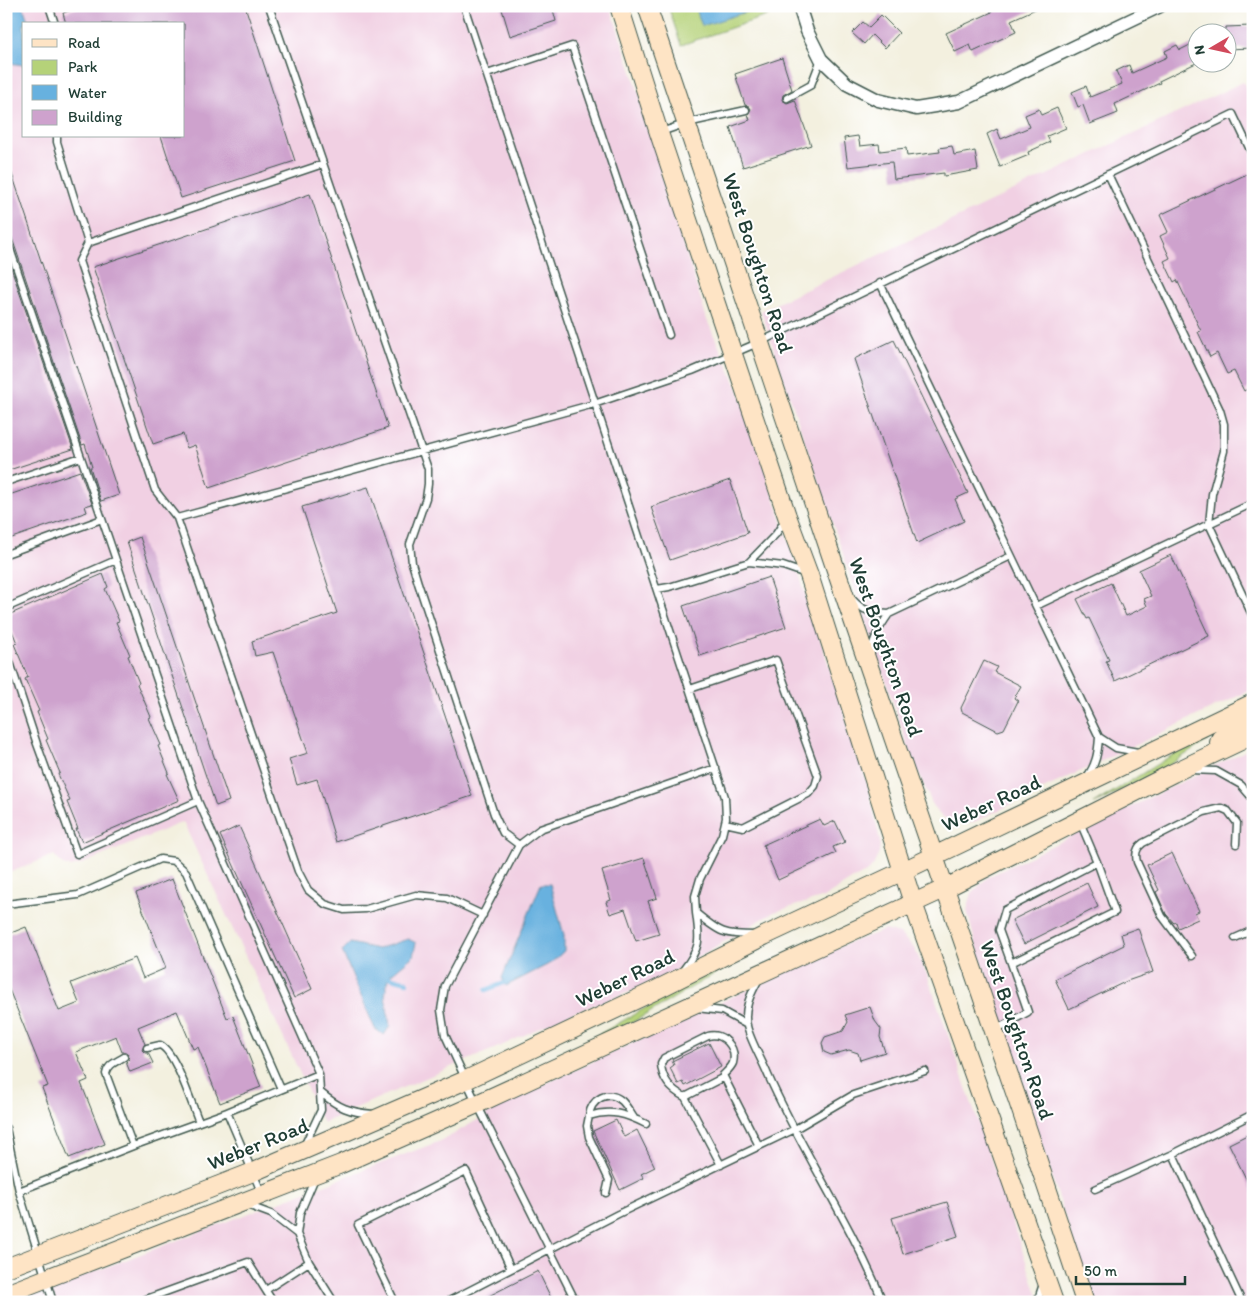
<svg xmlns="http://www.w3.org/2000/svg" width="1259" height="1308" font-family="Itim,sans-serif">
	<rect width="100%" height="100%" fill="#fff"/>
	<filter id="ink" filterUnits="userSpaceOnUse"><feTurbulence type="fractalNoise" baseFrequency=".02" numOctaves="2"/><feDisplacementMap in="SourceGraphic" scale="10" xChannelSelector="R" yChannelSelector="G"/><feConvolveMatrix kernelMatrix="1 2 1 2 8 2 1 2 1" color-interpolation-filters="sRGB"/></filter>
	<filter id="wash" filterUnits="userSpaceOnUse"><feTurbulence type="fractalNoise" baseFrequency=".0096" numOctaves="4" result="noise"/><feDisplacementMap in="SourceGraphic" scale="20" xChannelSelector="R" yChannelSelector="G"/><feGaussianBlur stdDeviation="1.12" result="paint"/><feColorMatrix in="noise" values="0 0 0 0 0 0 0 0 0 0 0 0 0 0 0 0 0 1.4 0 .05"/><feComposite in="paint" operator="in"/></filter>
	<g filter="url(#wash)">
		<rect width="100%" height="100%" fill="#f3f0df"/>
		<path fill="#f1d0e3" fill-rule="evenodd" d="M6 6H610L658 150 679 230 707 320 742 398 869 790 880 841 879 853 873 866 866 873 853 879 825 897 774 912 676 970 637 989 567 1015 501 1046 376 1099 323 1123 183 822 82 864 71 867 63 865 54 855 6 874ZM24 24H184V136H24Z
			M1243 82 1253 101V689L974 822 963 824 952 822 940 815 934 808 912 758 761 311Z
			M1253 747V1302H1093L974 938 967 910 972 893 988 877Z
			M885 930 900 934 914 948 928 977 1040 1302H14L443 1140 517 1097 846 944Z"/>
		<path fill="#b5d279" stroke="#6a8856" d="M668 6H783L784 10 681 45Z
			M1222 729V731L1160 771 1092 805 1185 747Z
			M724 966V968L630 1024 593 1041V1038L673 992Z"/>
		<path fill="#67b1df" stroke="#43778a" d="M6 6H23L29 24H24V65L9 63 6 61Z
			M695 6H754L755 9 702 26Z
			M541 884H550L564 935V951L551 963 506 986 502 978Z
			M408 939 416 943 413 956 388 977 385 996 390 1026 384 1035 375 1029 342 951 350 943 378 949Z"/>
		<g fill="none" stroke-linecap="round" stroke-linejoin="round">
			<path stroke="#67b1df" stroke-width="4.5" d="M388 977 407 982
				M486 990 504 983"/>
		</g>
		<g id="blocks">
			<path fill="#cea2cd" d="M83 6H245L295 161 181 198 161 136H184V24H66L63 13Z
				M501 6H552L556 21 510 36Z
				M989 6H1042L1011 20 1016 32 973 52 970 45 955 52 946 33 992 12Z
				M881 15 899 33 885 48 872 35 864 44 852 33 863 22 869 27Z
				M1251 26 1252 48 1226 49V27Z
				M1196 42V63L1159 81 1160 83 1115 104 1118 113 1090 124 1083 105 1078 107 1072 92 1086 86 1090 97 1122 84 1116 71 1129 65 1132 73 1167 57 1165 51 1177 45 1180 50Z
				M782 58 792 90 783 95 782 100 787 103 795 100 811 145 743 167 730 127 750 120 748 114 751 109 749 106 745 105 735 74Z
				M1057 108 1066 128 1047 136 1050 142 1028 152 1029 155 1000 167 987 134 997 129 1001 139 1030 127 1025 115 1039 109 1041 115Z
				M858 136 860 146 879 144 880 151 906 148 907 156 940 152 939 148 952 146 954 155 975 151 978 170 944 176V173L894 179 892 162 848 167 844 138Z
				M8 162 119 495 101 501 90 467H92L85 444 82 445 11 235 6 232V163Z
				M1249 173 1253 181V386L1244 391 1234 371 1227 374 1217 353 1210 357 1198 332 1201 331 1177 280 1174 282 1164 261 1170 258 1160 236 1168 232 1160 215Z
				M310 194 388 428 209 488 195 445 187 448 183 434 153 444 93 267Z
				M6 253 73 449 6 471Z
				M894 340 968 493 955 499 964 521 917 543 854 359Z
				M80 471 92 504 85 506 87 512 6 540V496Z
				M730 480 748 533 670 560 651 507Z
				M368 487 472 796 336 842 317 779 297 785 289 759 308 753 273 652 255 656 252 641 337 613 302 507Z
				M140 537 229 801 216 806 127 542Z
				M1171 555 1209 636 1115 681 1106 661 1109 660 1089 618 1087 619 1077 599 1111 583 1126 616 1147 606 1144 599 1151 596 1139 570Z
				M103 574 108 587 105 589 119 621 116 622 130 655 128 656 139 683 137 684 151 717 149 718 161 745 158 746 169 773 167 774 179 800 82 842 76 829H78L67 802 70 801 58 774 60 773 46 740 48 739 37 712 39 711 25 679 28 677 14 644 17 643 6 616Z
				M769 577 786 627 700 656 683 606Z
				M984 661 997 667 994 672 1021 686 1014 698 1018 701 1004 729 998 731 962 712 961 708Z
				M820 819 824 826 835 821 845 842 833 847 836 853 778 880 763 845Z
				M239 826 312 989 294 998 220 835Z
				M1172 853 1199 911 1195 913 1198 919 1178 928 1176 922 1174 923 1166 914 1156 892 1159 890 1147 865Z
				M644 858 657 898 648 901 659 934 636 941 625 909 610 914 606 902 611 900 602 871Z
				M172 879 227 1018 233 1016 261 1087 220 1103 198 1047 193 1049 177 1011 138 1027 145 1044 142 1050 145 1053H148L153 1063 130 1072 126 1062 129 1059 128 1055 126 1052H122L116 1036 76 1052 88 1080 81 1083 105 1144 69 1158 42 1088 48 1086 6 982V935L26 927 59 1011 79 1003 71 983 135 958 143 978 166 968 136 893Z
				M1087 883 1098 907 1024 944 1012 920Z
				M1138 928 1153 972 1127 981 1069 1009 1055 979 1124 945 1121 934Z
				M870 1007 875 1021 881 1029 880 1037 885 1052 860 1060 858 1053 849 1050 831 1055 824 1052 822 1043 825 1037 843 1031 848 1022 845 1015Z
				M709 1043 721 1067 685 1086 683 1082 678 1084 670 1068 674 1065 672 1061Z
				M616 1120 624 1137 637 1130 655 1167 641 1174 644 1178 620 1190 593 1131Z
				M1253 1132V1193L1229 1144Z
				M947 1202 958 1236 903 1254 892 1218Z
				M538 1271 553 1302H477Z"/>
		</g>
	</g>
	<g filter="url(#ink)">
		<use href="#blocks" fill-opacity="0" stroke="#3f584e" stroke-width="1"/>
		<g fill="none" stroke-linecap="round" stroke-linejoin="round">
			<g stroke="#3f584e" stroke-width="9">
				<path id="lane" d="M49 6 55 24
					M269 6 428 469V484L426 498 410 544 412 563 418 583 494 814 503 833 519 845
					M464 6 725 797 726 818 722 835 700 879 695 896 696 913
					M487 74 572 46 669 335
					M787 98 811 85 821 59
					M661 132 687 123 746 110
					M57 136V142L88 243 79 261 155 490 177 518 298 871 308 890 325 904 344 910 366 909 416 895 447 898 483 915
					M1108 174 1220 410 1224 424V451L1212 494 1209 524 1253 617
					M6 237 198 801 319 1074 320 1092
					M88 243 323 164
					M880 283 1099 737
					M6 482 81 457
					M177 518 594 404 692 371 760 342 1233 114 1253 156
					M785 520 776 534 749 562 783 566 806 574
					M6 554 102 519
					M657 589 669 587 749 562
					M853 600C863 612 874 613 889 614 879 628 873 639 870 656
					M1036 606 1253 503
					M6 608 116 560
					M889 614 1011 556
					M6 650 37 744 77 854 198 801
					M690 689 776 660 818 776 815 786 808 794 743 827 725 823
					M1190 770 1216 771 1241 785 1253 799
					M1086 778C1096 765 1098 753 1099 737L1116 748 1138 752
					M6 904 78 895 160 859 174 861 186 872 281 1089
					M1235 938 1253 930
					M1192 956 1162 916 1137 862C1135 854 1136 848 1143 843L1204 812 1221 808 1228 811 1237 823 1236 844
					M1011 963 999 930 1005 910 1097 862
					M683 970C701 947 700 941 696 913 720 933 724 935 755 935
					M759 979C751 993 743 1009 747 1026 750 1040 762 1060 768 1075 802 1152 851 1223 883 1302
					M697 1008 722 1011 747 1025
					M995 1030 1028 1012 1011 963 1115 912 1097 862 1080 822
					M147 1048 160 1045C175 1051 192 1105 199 1122
					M724 1077 759 1146
					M685 1097 724 1077 723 1075C727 1071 731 1068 733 1063 737 1047 723 1032 708 1036L664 1058 661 1064C662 1080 671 1090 685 1097L721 1165
					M227 1112 262 1194
					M589 1116C591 1099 608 1089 622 1101 627 1106 630 1112 634 1118
					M6 1128 19 1191 53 1302
					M305 1144 321 1110 320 1092C339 1108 349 1112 373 1114
					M133 1146 227 1112 319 1074
					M1173 1154 1242 1302
					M1095 1189 1173 1154 1253 1114
					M19 1191 133 1146 106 1074C108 1064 116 1062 124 1057
					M606 1193 609 1180 589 1137 587 1126 589 1116C611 1109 626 1114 646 1124
					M247 1205 271 1214 297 1234 300 1213 315 1178
					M297 1234 309 1262 334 1302
					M266 1290 309 1262
					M138 1302 248 1262 273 1302
					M395 1302 358 1225 466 1171 511 1269
					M447 1302 618 1214 795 1129 853 1095 925 1071
					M576 1302 477 1104 445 1035 441 1010 445 986 519 845 540 829 716 768
					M1037 1302 1043 1284"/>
			</g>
			<g stroke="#3f584e" stroke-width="15">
				<path id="street" d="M799 6 807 31 821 59 847 84 878 100 916 109 959 102 1160 6"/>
			</g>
			<g stroke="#3f584e" stroke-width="20">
				<path id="secondary" d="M619 6 659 133 787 516 809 575 913 903 1054 1302
					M647 6 842 588 1021 1110 1085 1302
					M1219 743 1220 739 1253 721
					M6 1268 253 1172 466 1080 654 991 764 936 903 871 1253 703
					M6 1294 341 1164 477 1104 944 889 1173 773 1253 735"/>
			</g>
			<use href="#lane" stroke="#fff" stroke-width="6"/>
			<use href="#street" stroke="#fff" stroke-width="12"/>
			<use href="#secondary" stroke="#fee4c5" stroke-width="18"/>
		</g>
	</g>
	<g text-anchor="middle" stroke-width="4" stroke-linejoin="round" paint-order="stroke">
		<g font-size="21" fill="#1f3d34" stroke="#fff">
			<text transform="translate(758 263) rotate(72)" y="7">West Boughton Road</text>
			<text transform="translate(886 647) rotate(71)" y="7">West Boughton Road</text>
			<text transform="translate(991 803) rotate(-25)" y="7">Weber Road</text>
			<text transform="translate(625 978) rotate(-26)" y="7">Weber Road</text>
			<text transform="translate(1017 1030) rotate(71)" y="7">West Boughton Road</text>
			<text transform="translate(258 1144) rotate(-22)" y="7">Weber Road</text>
		</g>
	</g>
	<rect width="1259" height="1308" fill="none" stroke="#fff" stroke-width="25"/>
	<rect x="22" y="22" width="162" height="115" fill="#ffffff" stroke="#a5b1ae"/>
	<rect x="32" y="39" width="25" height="8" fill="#fee4c5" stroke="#a5b1ae"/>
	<text x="68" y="48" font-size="15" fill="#1f3d34">Road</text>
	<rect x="32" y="60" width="25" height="15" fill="#b5d279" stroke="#a5b1ae"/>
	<text x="68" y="72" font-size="15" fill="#1f3d34">Park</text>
	<rect x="32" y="85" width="25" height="15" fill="#67b1df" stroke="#a5b1ae"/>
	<text x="68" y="98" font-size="15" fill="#1f3d34">Water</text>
	<rect x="32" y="110" width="25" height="15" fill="#cea2cd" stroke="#a5b1ae"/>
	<text x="68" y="122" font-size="15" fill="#1f3d34">Building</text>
	<g transform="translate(1212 48) rotate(261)"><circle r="24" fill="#ffffff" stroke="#a5b1ae"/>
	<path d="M0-4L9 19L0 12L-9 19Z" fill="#d1495b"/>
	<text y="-8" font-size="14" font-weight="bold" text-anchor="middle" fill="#1f3d34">N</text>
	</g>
	<path d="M1076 1276v8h109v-8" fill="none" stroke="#1f3d34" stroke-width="2.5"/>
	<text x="1084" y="1276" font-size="15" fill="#1f3d34" stroke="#ffffff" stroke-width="4" paint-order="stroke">50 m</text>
</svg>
